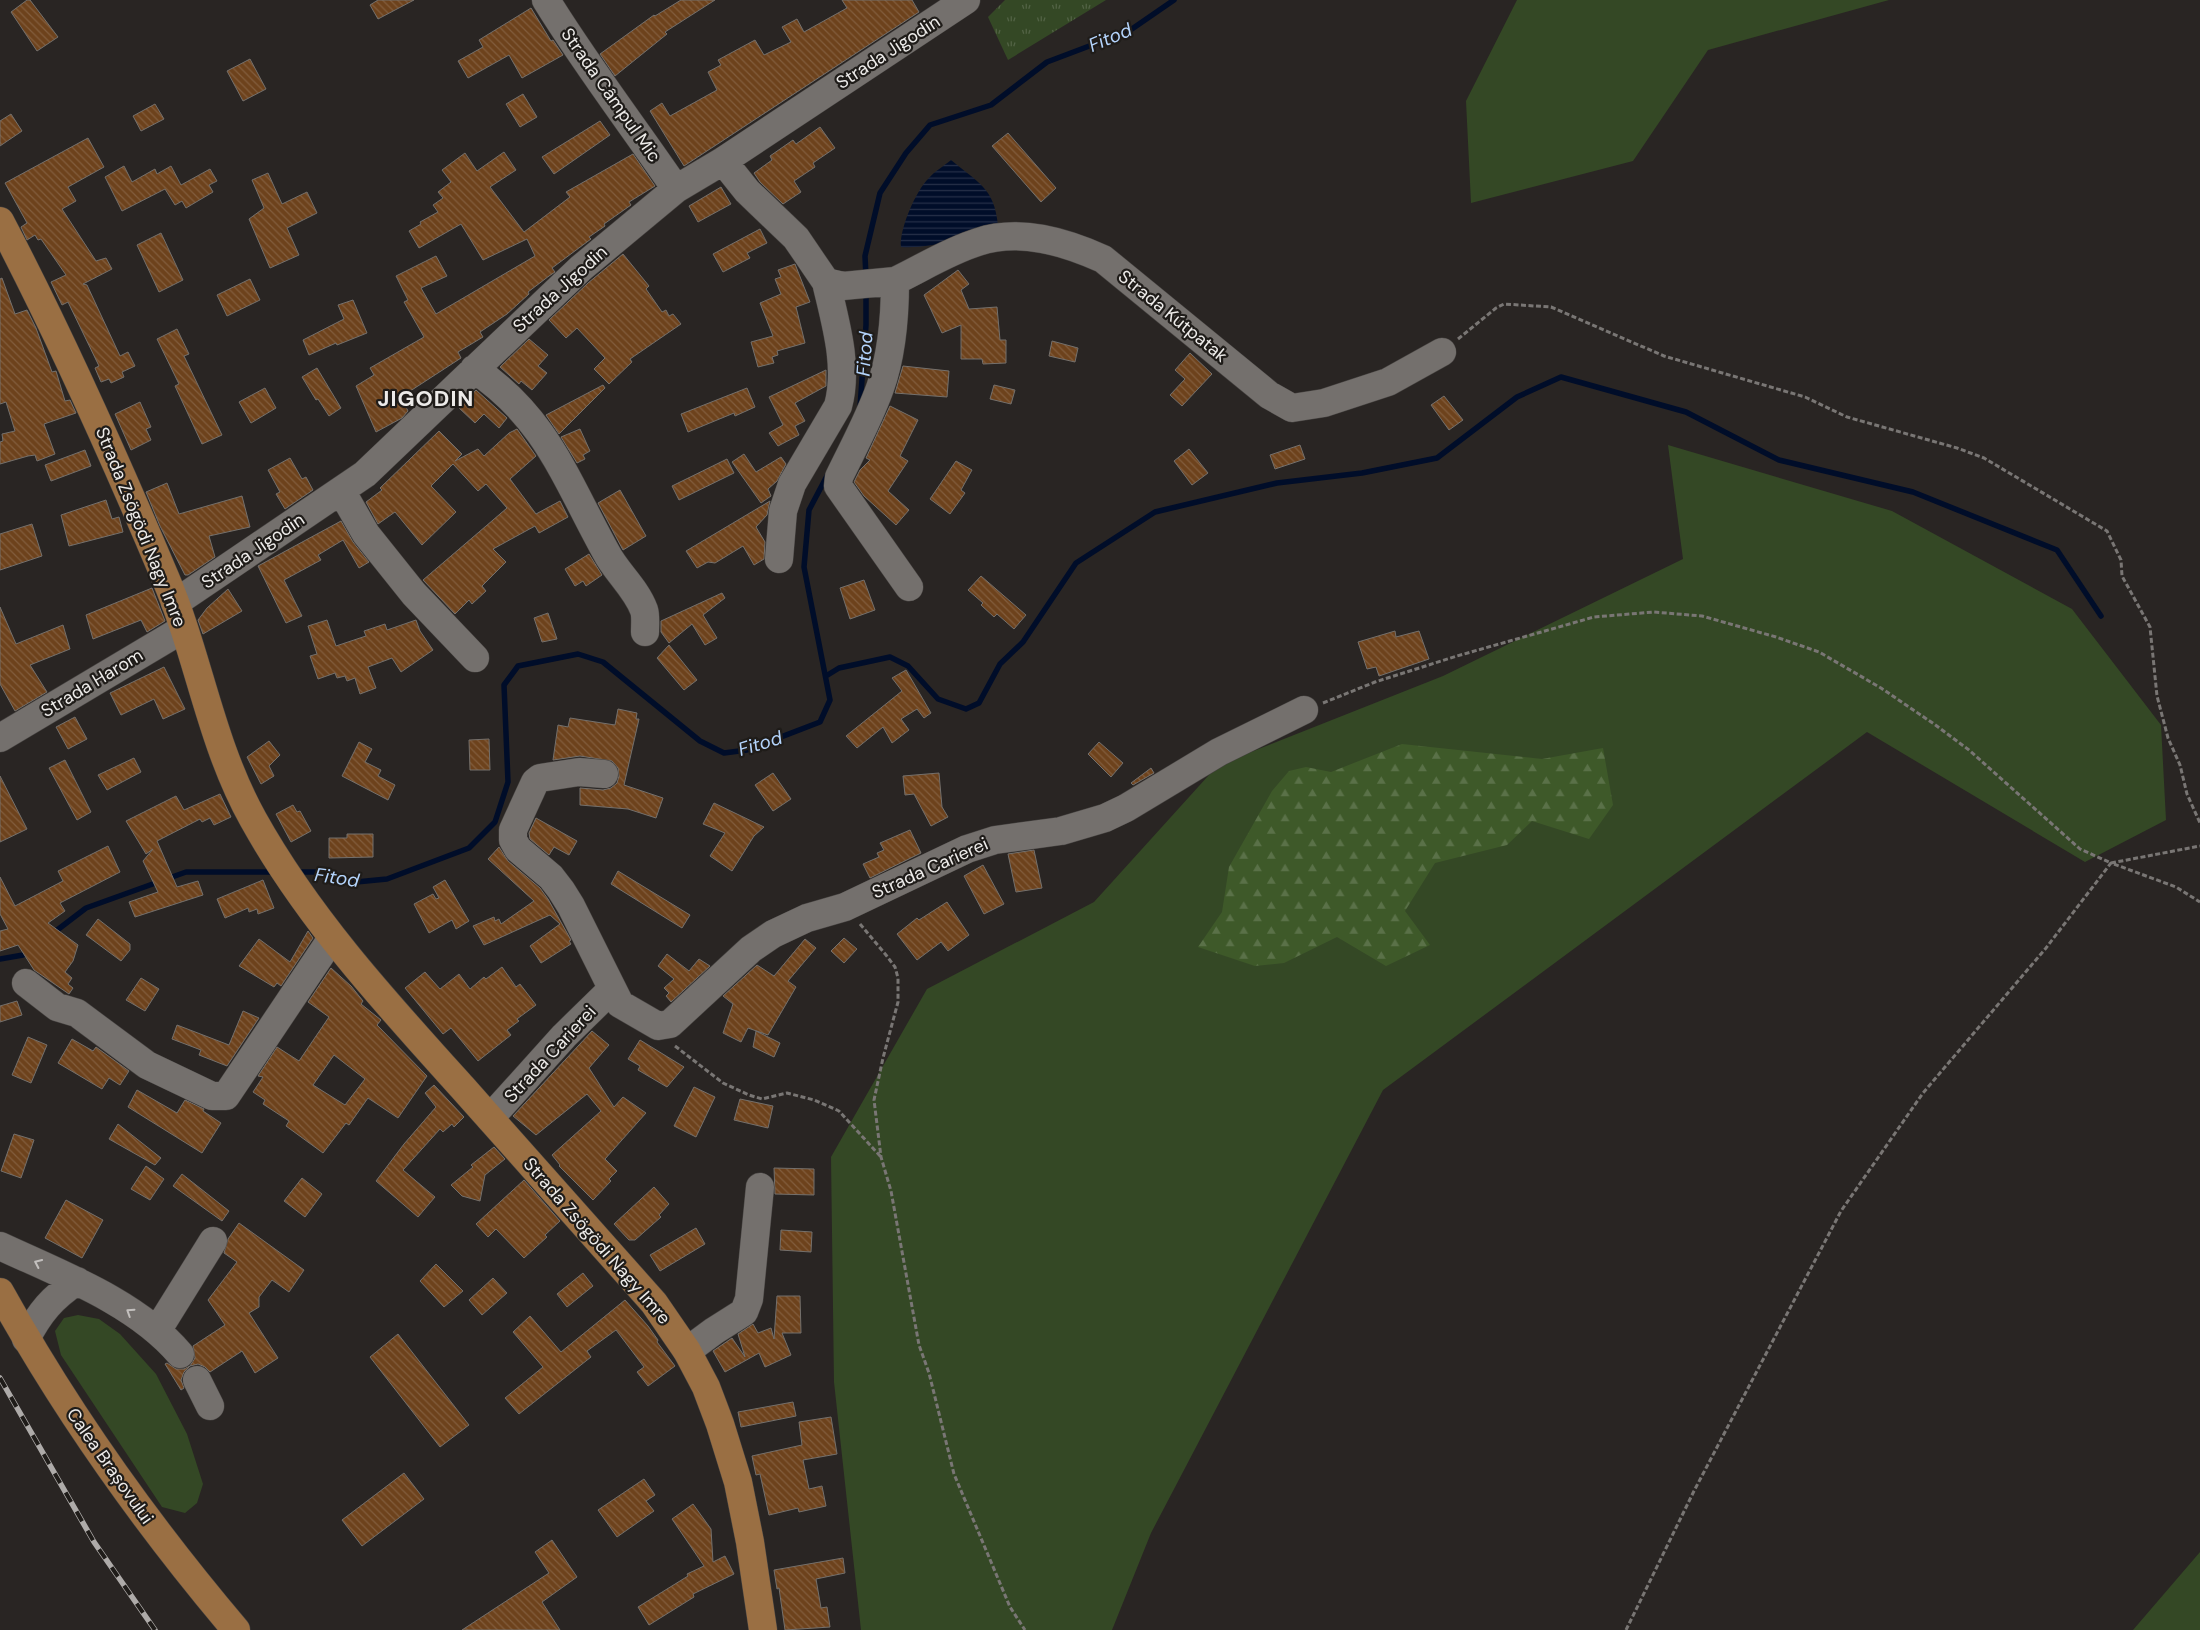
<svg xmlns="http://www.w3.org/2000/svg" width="2200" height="1630" font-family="'DM Sans',sans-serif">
	<defs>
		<pattern id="forest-firs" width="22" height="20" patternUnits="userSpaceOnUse" patternTransform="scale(1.25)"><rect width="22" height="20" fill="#3e5929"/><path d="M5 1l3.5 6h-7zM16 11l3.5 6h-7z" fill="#5a7148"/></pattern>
		<pattern id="park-tufts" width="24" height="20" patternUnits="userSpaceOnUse" patternTransform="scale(1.25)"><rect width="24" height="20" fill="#344825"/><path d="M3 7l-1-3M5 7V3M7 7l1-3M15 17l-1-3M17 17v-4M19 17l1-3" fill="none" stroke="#526345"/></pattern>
		<pattern id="water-rules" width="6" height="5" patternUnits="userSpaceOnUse" patternTransform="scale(1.25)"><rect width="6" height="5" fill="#000d29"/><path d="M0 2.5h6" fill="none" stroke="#263048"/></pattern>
		<pattern id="building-back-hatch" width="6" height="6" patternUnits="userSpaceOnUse" patternTransform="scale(1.25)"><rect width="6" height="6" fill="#6d421c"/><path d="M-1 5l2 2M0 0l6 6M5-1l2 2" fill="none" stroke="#825d3d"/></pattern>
	</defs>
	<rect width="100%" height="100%" fill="#292523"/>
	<path fill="#344825" d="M1517 0H1889L1708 50 1633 161 1471 203 1466 101Z
		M1668 445 1892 511 2072 609 2161 725 2166 820 2085 862 1867 732 1383 1090 1151 1533 1112 1630H861L834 1382 831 1157 927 989 1094 902 1218 765 1443 676 1683 559Z
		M78 1315 99 1319 120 1334 156 1374 187 1434 203 1484 197 1503 185 1513 162 1507 61 1355 55 1331 64 1318Z
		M2200 1552V1630H2133Z"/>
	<path fill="url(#forest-firs)" d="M1402 744 1542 759 1603 748 1613 805 1589 839 1532 821 1507 845 1435 863 1405 911 1430 945 1386 966 1337 937 1284 963 1255 966 1198 947 1222 912 1229 867 1272 791 1289 771 1306 767 1331 772Z"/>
	<path fill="url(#park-tufts)" d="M1005 0H1106L1008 60 988 17Z"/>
	<path fill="url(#water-rules)" d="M951 160C978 183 994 187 998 225 966 236 935 249 901 247 899 230 916 190 929 178 935 171 944 166 951 160Z"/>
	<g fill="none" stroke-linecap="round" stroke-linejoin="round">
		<path stroke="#000d29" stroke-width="5.5" d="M866 277 865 256 880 193 906 153 930 125 991 105 1047 62 1129 31 1174 0
			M860 407 866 325V292
			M826 676 839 668 890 657 908 666 938 699 966 709 979 703 1000 664 1023 642 1076 563 1155 512 1277 483 1362 473 1437 458 1517 397 1561 377 1686 412 1779 460 1913 492 2057 550 2101 616
			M297 872H317L356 882 387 879 469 848 495 822 508 782 504 685 518 666 578 654 603 662 700 741 724 753 747 750 820 722 830 700 804 567 809 510 828 474
			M52 934 86 908 186 872H275
			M0 959 23 955 30 950"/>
	</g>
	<path fill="url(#building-back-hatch)" stroke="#74706c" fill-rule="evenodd" d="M27 0H30L58 37 37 51 11 12Z
		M378 0H414L378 19 370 5Z
		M681 0H715L665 32 667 34 615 76 600 54 654 15 655 16Z
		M842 0H912L919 12 684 166 650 111 662 103 670 116 717 90 708 72 721 65 718 60 755 40 764 55 791 42 782 27 797 19 804 32 847 8Z
		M531 8 551 41 553 40 563 55 522 78 509 55 468 78 458 61 483 47 479 40Z
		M250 59 266 89 243 101 227 71Z
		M523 94 537 117 520 127 506 104Z
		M155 104 164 119 141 131 133 116Z
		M11 114 22 131 0 146V121Z
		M600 121 610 135 554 174 542 157Z
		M820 127 835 148 813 163 815 167 794 181 801 192 783 204 760 182 754 173 772 160 770 156 793 140 796 144Z
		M1008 133 1056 188 1041 202 992 146Z
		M88 138 104 167 68 187 76 201 62 209 96 261 106 258 112 269 83 284 87 285 120 356 128 352 135 366 122 372 124 377 111 383 109 379 101 382 95 368 99 366 68 302 62 305 51 282 66 275 41 239 38 240 35 235 27 240 21 227 27 223 5 183Z
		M504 152 516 170 490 187 524 232 570 197 566 192 633 154 655 186 629 202 631 205 604 224 605 226 589 237 591 239 552 268 555 272 549 276 528 292 529 294 507 314 480 332 483 337 458 352 461 358 401 397 408 411 402 418 376 432 356 386 374 375 370 368 424 337 404 302 408 300 396 276 436 256 447 276 421 288 436 314 535 256 527 239 483 260 461 224 419 248 409 231 421 224 420 222 438 212 433 205 443 198 438 192 451 182 442 170 465 153 477 171Z
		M124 166 132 182 155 169 157 174 171 166 181 185 210 169 217 181 209 185 213 192 186 208 182 201 175 205 165 189 122 211 105 177Z
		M268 173 282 204 307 192 317 213 287 228 299 255 270 268 249 219 264 208 252 180Z
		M721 187 731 204 698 222 689 206Z
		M760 229 767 243 747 253 750 258 723 272 713 254Z
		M161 233 183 280 159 292 137 245Z
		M623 254 649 286 646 289 662 312 666 310 669 316 673 314 681 324 630 359 632 362 609 384 594 369 605 358 577 328 566 338 549 320 588 283Z
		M795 264 810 302 796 307 805 343 777 351 778 355 772 357 774 363 758 367 751 342 773 336 760 303 781 294 775 279 781 277 778 270Z
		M958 270 969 284 961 290 969 309 997 307 1000 340H1006V363L983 364 982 359H961V325L942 333 924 295Z
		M2 278 15 314 27 310 36 328 52 372 56 371 65 401 70 400 76 413 44 424 55 454 37 461 35 455 28 456 0 464V442L3 441 2 434 15 431 6 402 0 404V279Z
		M250 279 260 300 227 316 217 295Z
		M353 300 367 333 337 345 336 343 309 355 303 340 344 319 338 305Z
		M177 329 189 354 184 356 222 435 202 444 175 386 179 384 157 339Z
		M529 339 548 355 538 366 547 373 532 390 521 381 519 384 500 367Z
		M1052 341 1078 348 1075 362 1049 356Z
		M1190 353 1212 374 1182 406 1170 395 1185 379 1175 370Z
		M903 366 949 371 947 397 895 393Z
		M317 368 341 408 329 416 318 399 316 400 302 377Z
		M826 370V386L795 403 805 421 795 426 799 435 778 446 769 433 783 425 769 397Z
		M603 385 605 388 559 434 546 415Z
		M994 385 1015 390 1011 404 990 399Z
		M265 388 276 408 251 423 239 402Z
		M747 388 755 407 735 416 734 413 688 432 681 414Z
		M476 390 507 418 499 428 484 414 475 423 458 407Z
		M1444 396 1463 420 1449 430 1431 405Z
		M140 402 151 427 146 429 151 440 131 450 115 414Z
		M890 406 918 420 900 456 908 461 888 491 909 510 896 525 864 496 854 482 860 470 870 460 866 458Z
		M517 429 536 456 510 479 536 514 560 501 568 517 539 533 535 526 493 549 506 562 482 586 486 591 472 604 469 600 455 614 423 580 507 508 486 484 478 491 453 464 431 486 456 512 422 545 395 512 378 524 366 502 382 490 380 488 439 431 462 454 455 461 478 449 484 456 509 433Z
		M580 429 590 451 583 455 585 459 577 463 561 437Z
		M1300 445 1305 459 1275 469 1270 455Z
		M1189 449 1208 473 1192 485 1174 461Z
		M85 450 91 466 51 481 45 465Z
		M744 454 756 472 781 457 786 464 777 481 768 489 771 496 761 503 732 462Z
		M290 458 302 479 306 477 313 490 285 509 276 494 280 492 268 470Z
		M727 459 734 473 679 500 672 486Z
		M956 461 972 470 961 490 965 493 950 514 930 499Z
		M167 483 179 514 242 496 250 527 209 536 215 557 188 575H185L160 526 146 492Z
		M620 490 646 536 623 550 598 503Z
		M106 500 112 519 119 517 123 532 69 546 61 515Z
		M770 501 767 515 756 527 765 542 764 559 754 565 743 546 715 563 708 562 697 568 686 551Z
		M341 521 353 542 369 562 359 568 343 540 318 555 321 560 284 580 302 616 286 623 258 566Z
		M32 524 42 556 0 570V534Z
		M589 554 602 575 586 586 583 581 575 586 565 569Z
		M981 576 1026 615 1014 629 997 614 994 617 981 605 983 603 968 590Z
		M864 580 875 610 850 619 840 588Z
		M152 588 165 621 147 632 141 620 93 639 86 615Z
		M228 589 242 611 203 634 198 620 207 608Z
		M722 593 725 598 703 615 717 638 705 645 692 624 669 643 661 632V621Z
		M0 607 16 644 63 625 70 649 30 665 47 692 15 711 0 684Z
		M548 613 557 639 542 642 534 618Z
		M327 620 336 646 366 636 364 631 385 624 387 630 416 620 420 631 433 650 401 672 392 658 368 667 376 688 360 694 355 678 347 681 345 676 337 678 335 673 318 679 310 656 317 654 308 626Z
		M1395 631 1396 637 1419 631 1429 659 1379 676 1376 667 1367 669 1358 642Z
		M669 645 697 680 684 690 657 658Z
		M164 667 185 709 163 719 154 699 121 715 110 693Z
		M906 670 931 713 924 718 917 709 901 719 909 730 892 743 883 727 857 748 846 736 902 691 892 678Z
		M618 709 637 713 636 719H639L624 785 663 798 656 818 628 809 580 805V788L603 790 611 788 617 783 619 776 618 768 612 761 580 756 553 760 558 725 568 727 570 718 615 725Z
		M75 717 87 739 68 749 56 727Z
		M489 739 490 770H470L469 740Z
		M269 741 280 755 269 766 274 776 261 784 247 757Z
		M359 742 372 749 365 762 381 770 378 776 395 785 388 800 342 776Z
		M1099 742 1123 763 1111 777 1088 754Z
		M134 758 141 772 107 790 98 775Z
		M65 760 91 812 77 820 49 768Z
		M1151 768 1154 773 1133 785 1131 783Z
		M773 773 791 799 773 811 755 785Z
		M939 773 942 807 948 817 931 826 914 794 905 795 903 776Z
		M0 776 27 829 0 842Z
		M220 794 231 817 214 825 210 818 202 822 200 819 157 841 177 887 198 881 203 895 135 917 129 902 158 892 143 861 153 849 146 854 126 821 176 796 184 810Z
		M714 803 764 827 754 836 732 871 710 856 725 833 703 824Z
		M293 805 297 812 300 811 311 831 291 842 276 814Z
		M536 818 577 841 569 855 554 847 549 855 530 839 529 833Z
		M910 830 921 853 870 878 863 864 879 857 877 853 884 850 880 843Z
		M347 834H373V857L329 858V838H347Z
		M108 846 120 872 60 903 65 911 48 923 78 945 73 961 65 972 72 978 68 984 73 988 69 994 34 970 18 945 0 951V931L8 929 0 914V877L15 906 63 881 58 871Z
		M499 847 508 861 540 888 548 899 571 940 569 941 571 944 541 963 530 946 560 924 550 915 484 945 473 926 494 917 495 921 499 919 501 924 534 901 488 859Z
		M1034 850 1042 888 1016 892 1008 854Z
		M983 865 1004 904 984 914 964 876Z
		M618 871 690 915 682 928 611 884Z
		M263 880 274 908 258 914 257 909 249 912 248 908 225 918 217 899Z
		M445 880 469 921 456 929 452 920 429 933 414 904 433 894 436 899 439 898 433 887Z
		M947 902 969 935 948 951 941 942 917 960 897 934 917 918 919 920Z
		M98 919 130 944V950L121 961 86 935Z
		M308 931 313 938 281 986 277 983 274 987 239 966 259 939 290 962Z
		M844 938 857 949 844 963 831 951Z
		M805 939 816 948 788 981 796 987 768 1035 748 1028 741 1042 723 1033 733 1004 723 996 757 965 774 976Z
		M667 954 689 971 699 959 710 966 671 1002 666 996 669 993 664 988 674 979 658 966Z
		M502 967 516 987 520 984 536 1005 517 1019 519 1021 507 1030 511 1035 478 1061 451 1028 443 1034 405 988 425 972 440 989 459 974 470 989 484 977 486 979Z
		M331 968 351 986 363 1001 361 1004 381 1020 377 1025 427 1076 398 1118 368 1098 349 1125 346 1123 323 1153 286 1126 289 1121 263 1104 265 1100 253 1092 263 1077 258 1076 277 1047 299 1061 329 1017 308 1002ZM334 1055 365 1079 345 1105 313 1085Z
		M141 978 159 989 145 1011 126 1000Z
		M17 1001 22 1015 0 1022V1006Z
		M243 1011 259 1018 227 1066 199 1055 201 1050 172 1039 177 1025 229 1045Z
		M592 1031 609 1045 589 1068 614 1107 623 1097 646 1113 605 1159 617 1171 609 1179 611 1181 593 1200 559 1166 560 1165 552 1155 601 1111 587 1094 536 1135 513 1116Z
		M756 1031 780 1043 774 1057 753 1047Z
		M28 1037 47 1045 31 1083 12 1075Z
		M72 1039 93 1051 96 1047 129 1071 120 1085 109 1078 102 1089 58 1063Z
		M640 1040 684 1067 667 1087 638 1070 640 1066 628 1059Z
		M434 1085 464 1117 454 1127 452 1124 443 1132 440 1129 403 1170 435 1197 418 1217 376 1181 404 1144 436 1107 425 1093Z
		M694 1087 715 1097 696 1137 674 1126Z
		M137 1090 177 1113 185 1100 204 1109 203 1111 221 1123 202 1153 128 1107Z
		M740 1099 773 1106 768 1128 734 1120Z
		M118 1124 161 1158 155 1165 109 1139Z
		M14 1134 34 1140 21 1178 1 1171Z
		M494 1147 505 1159 485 1175 480 1201 462 1196 451 1185 473 1167 471 1165Z
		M146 1166 164 1179 150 1200 131 1189Z
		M774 1168 814 1169V1195L775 1194Z
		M182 1174 229 1211 222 1221 173 1186Z
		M302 1178 322 1194 305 1217 284 1201Z
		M524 1180 560 1221 545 1235 547 1237 524 1258 496 1229 488 1237 476 1224Z
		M654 1187 669 1204 659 1215 661 1217 635 1240H629L614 1224Z
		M66 1200 103 1220 82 1258 45 1238Z
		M239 1223 304 1270 289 1292 272 1280 259 1297V1307L249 1313 278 1358 255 1373 242 1351 210 1372 205 1367 198 1364 190 1366 184 1372 181 1380 184 1388 181 1390 165 1364 167 1363 176 1369H184L190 1366 195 1358 193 1346 225 1325 208 1300 237 1262 224 1253 228 1239Z
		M696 1228 705 1244 660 1271 650 1255Z
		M781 1230 812 1232 811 1252 780 1250Z
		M436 1264 463 1291 444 1307 420 1281Z
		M583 1273 593 1286 567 1307 557 1294Z
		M493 1278 507 1293 482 1315 469 1300Z
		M777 1296H800L801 1333H782L791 1355 765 1367 759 1353 725 1372 713 1351 732 1338 745 1357 738 1334 753 1324 758 1333 771 1328 774 1339Z
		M625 1300 648 1326 658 1340 657 1342 675 1366 648 1386 637 1372 644 1367 616 1330 587 1351 591 1357 519 1414 505 1398 543 1367 513 1332 530 1316 561 1352Z
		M398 1334 469 1425 440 1447 370 1357Z
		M793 1402 796 1416 741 1427 738 1412Z
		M831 1417 837 1454 803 1460 809 1489 822 1486 826 1506 799 1512 798 1508 769 1515 760 1474 756 1475 752 1456 802 1445 799 1422Z
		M404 1473 424 1499 362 1546 342 1520Z
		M644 1479 655 1495 646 1501 654 1511 617 1537 598 1510Z
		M693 1504 711 1529 713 1562 725 1556 734 1574 693 1594 694 1597 649 1625 638 1607 688 1576 687 1574 704 1566 672 1519Z
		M552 1540 577 1577 542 1602 560 1630H462L549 1573 535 1552Z
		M843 1558 845 1573 816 1579 821 1608 827 1607 830 1627 785 1630 779 1588 777 1589 774 1570Z"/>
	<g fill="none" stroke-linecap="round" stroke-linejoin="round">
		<g stroke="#464341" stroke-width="29">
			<path id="minor" d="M546 0C586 65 633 126 676 189
				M723 161 747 191 796 238 826 282 843 286 895 281C895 316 892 355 880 388 869 419 853 448 839 477L838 486 909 587
				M895 281C922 268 949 251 978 242 1020 228 1065 242 1103 259L1269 395 1292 408 1324 403 1388 382 1442 352
				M474 369C546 417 566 480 606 552 616 572 636 588 644 610 646 616 645 625 645 632
				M342 492 366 534 414 594 475 658
				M779 559 783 511 792 484 838 406C849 366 835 321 826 282
				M175 603 365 474 581 268 676 189 723 161 966 0
				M0 738 183 629
				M604 774 579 772 540 778 535 782 513 830V840L518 849 551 877 561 890 571 906 620 1004 658 1026 670 1024 751 949 773 934 807 918 845 907 967 849 995 840 1061 831 1105 818 1126 808 1219 752 1304 710
				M26 983 57 1007 77 1013 147 1065 212 1096H226L332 938
				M490 1118 564 1036 611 990
				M0 1246C60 1274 136 1302 180 1354
				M157 1331 213 1241
				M26 1339C40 1312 52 1298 77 1281
				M687 1351 714 1331 744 1312 749 1299 760 1187
				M197 1380 210 1406"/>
		</g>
		<g stroke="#464341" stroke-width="29">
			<path id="major" d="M0 221C61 337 114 456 165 577 199 656 210 742 253 819 308 918 386 1003 462 1087 526 1159 590 1231 654 1303L687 1351 706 1387 720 1424 738 1482 750 1542 763 1630
				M0 1292C67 1413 147 1525 236 1630"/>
		</g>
		<path stroke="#797674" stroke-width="3" stroke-dasharray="5 2.5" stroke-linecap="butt" d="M1458 339 1496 308 1504 304 1551 307 1664 356 1805 397 1847 417 1957 448 1984 458 2107 531 2121 560 2122 576 2150 627 2157 696 2168 738 2180 765 2187 794 2200 823
			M1323 703 1375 682 1457 656 1594 617 1654 612 1702 616 1776 637 1819 652 1881 688 1934 724 1969 750 2080 849 2111 863 2200 846
			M860 924 886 955 895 967 898 978V1002L883 1058 874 1100 881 1157 891 1191 919 1345 929 1373 954 1474 1010 1607 1025 1630
			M675 1046 723 1083 749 1095 762 1099 787 1093 814 1100 839 1111 881 1157
			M1626 1630 1694 1491 1841 1211 1923 1093 2046 948 2111 863 2176 887 2200 902"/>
		<use href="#minor" stroke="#74706d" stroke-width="28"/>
		<use href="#major" stroke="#9a6f43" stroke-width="28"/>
		<g stroke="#aeaba9" stroke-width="5.5">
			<path id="rail" d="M0 1378 94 1542 155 1630"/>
		</g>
		<use href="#rail" stroke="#1f1c19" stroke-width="4" stroke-dasharray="11" stroke-linecap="butt"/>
	</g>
	<defs><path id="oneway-chevron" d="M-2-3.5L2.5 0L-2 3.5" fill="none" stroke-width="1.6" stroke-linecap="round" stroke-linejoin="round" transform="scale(1.25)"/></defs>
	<g stroke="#c3c0be">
		<use href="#oneway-chevron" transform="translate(38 1263) rotate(-155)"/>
		<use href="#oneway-chevron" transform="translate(130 1312) rotate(-147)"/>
	</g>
	<g text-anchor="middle" stroke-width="4.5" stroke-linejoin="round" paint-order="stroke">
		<g font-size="18" fill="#edebe9" stroke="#1f1c19">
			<text transform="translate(888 52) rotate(-33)" y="6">Strada Jigodin</text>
			<text transform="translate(611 95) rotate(55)" y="6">Strada Câmpul Mic</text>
			<text transform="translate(560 289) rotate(-42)" y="6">Strada Jigodin</text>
			<text transform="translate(1173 316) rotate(39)" y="6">Strada Kútpatak</text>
			<text transform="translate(141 527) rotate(68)" y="6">Strada Zsögödi Nagy Imre</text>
			<text transform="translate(253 551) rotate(-34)" y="6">Strada Jigodin</text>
			<text transform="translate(92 683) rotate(-31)" y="6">Strada Harom</text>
			<text transform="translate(930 868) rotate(-24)" y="6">Strada Carierei</text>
			<text transform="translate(550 1054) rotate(-47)" y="6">Strada Carierei</text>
			<text transform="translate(597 1241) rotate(49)" y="6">Strada Zsögödi Nagy Imre</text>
			<text transform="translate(110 1466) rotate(55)" y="6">Calea Brașovului</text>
		</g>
		<g font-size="19" font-style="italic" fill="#b4d4fc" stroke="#1f1c19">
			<text transform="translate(1110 37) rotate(-23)" y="7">Fitod</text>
			<text transform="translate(864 354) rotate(-86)" y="7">Fitod</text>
			<text transform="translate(760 743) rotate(-17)" y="7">Fitod</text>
			<text transform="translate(337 877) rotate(8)" y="7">Fitod</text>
		</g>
		<g font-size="22" font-weight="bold" letter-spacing="1" fill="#edebe9" stroke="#1f1c19">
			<text x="426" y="406">JIGODIN</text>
		</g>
	</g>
</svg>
